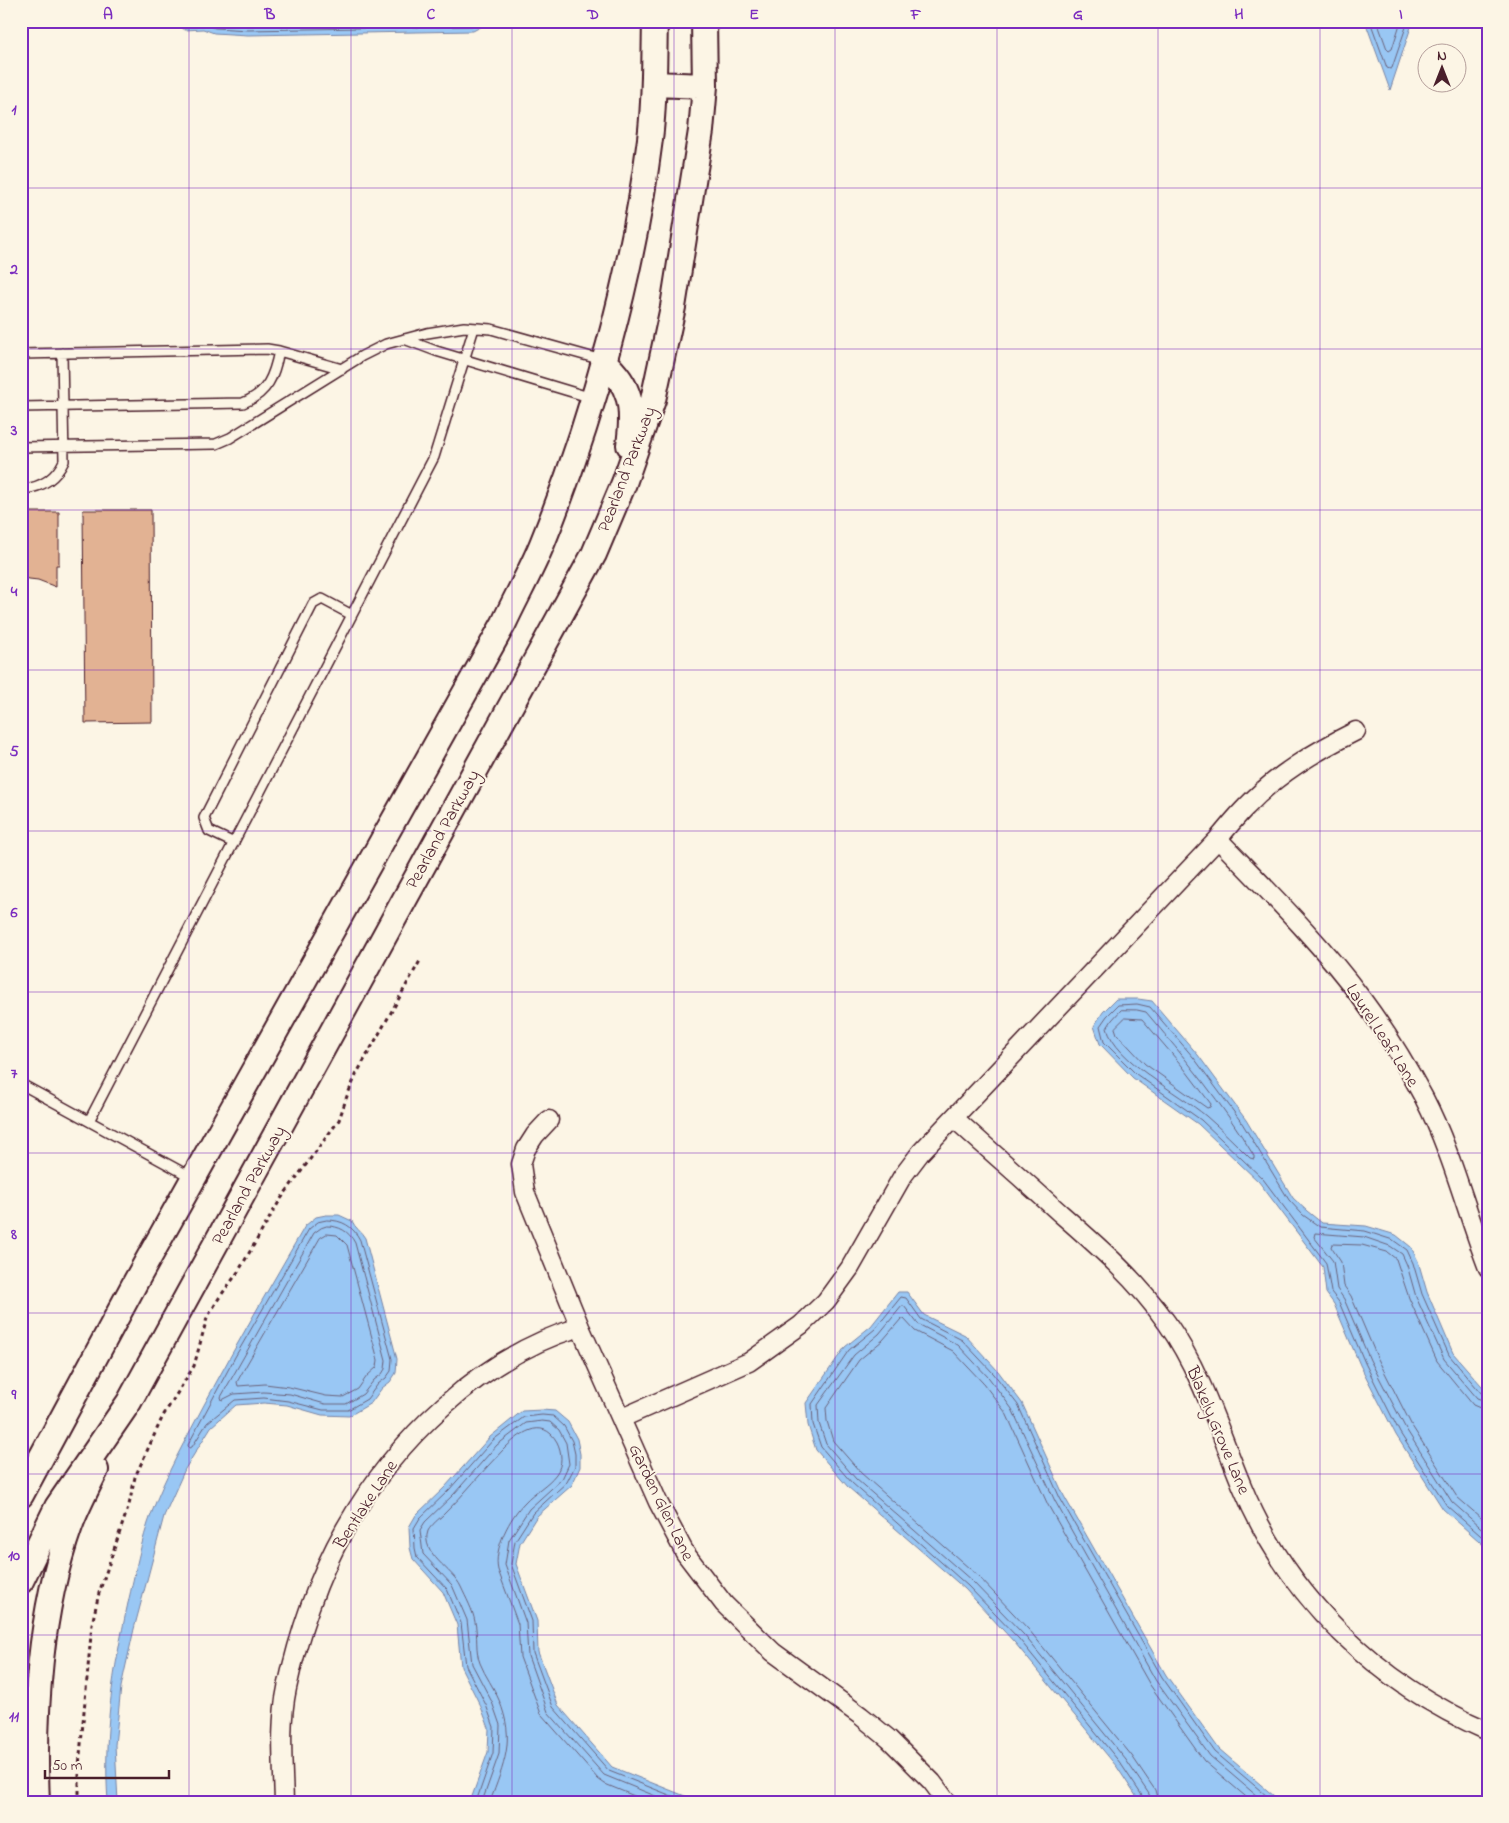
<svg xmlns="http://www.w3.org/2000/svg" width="1509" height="1823" font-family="'Indie Flower',sans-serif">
	<rect width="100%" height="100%" fill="#fcf5e5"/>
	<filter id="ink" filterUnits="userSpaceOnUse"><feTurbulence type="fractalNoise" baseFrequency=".02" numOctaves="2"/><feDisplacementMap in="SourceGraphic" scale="10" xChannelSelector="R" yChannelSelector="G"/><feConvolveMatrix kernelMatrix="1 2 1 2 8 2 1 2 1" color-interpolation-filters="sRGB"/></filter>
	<g filter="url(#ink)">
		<path fill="#99c7f4" stroke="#7984a4" d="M175 21H492L473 31 248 35 214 33 203 29 185 30 178 25Z
			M1365 21H1413L1390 90Z
			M1116 999H1138L1152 1001 1198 1055 1246 1120 1293 1198 1307 1211 1322 1223 1366 1226 1396 1235 1411 1247 1418 1261 1427 1292 1453 1353 1488 1393V1549L1443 1509 1396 1435 1360 1365 1334 1304 1326 1293 1323 1267 1259 1182 1198 1124 1133 1078 1100 1044 1094 1026 1103 1012Z
			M326 1215H339L352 1221C355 1228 361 1231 365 1238L397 1359 396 1373 390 1382 382 1388 371 1403 349 1416 322 1415 287 1405 264 1403 236 1405 211 1427 185 1469 164 1516 134 1629 121 1687 115 1745 118 1802H108C103 1732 113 1671 128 1603 135 1573 141 1541 152 1512 166 1474 186 1439 205 1403 237 1343 271 1285 305 1226L316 1217Z
			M898 1292H907L924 1315 965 1335 998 1371 1022 1403 1064 1496 1166 1675 1219 1749 1281 1802H1140L1117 1767 1015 1643 965 1589 848 1487 816 1450 808 1425 806 1403 845 1347 871 1326Z
			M542 1410 555 1411 568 1422 577 1439 580 1454V1467L572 1485 537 1516 520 1543 516 1564 537 1621 538 1652 558 1705 612 1767 690 1798 697 1802H470L488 1752 489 1728 481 1707 461 1667 457 1625 443 1592 413 1559 410 1548 409 1527 416 1515 445 1487 490 1437 522 1411Z"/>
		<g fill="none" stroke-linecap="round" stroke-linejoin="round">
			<path stroke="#6a627b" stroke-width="1" d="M181 21 187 25 203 24 215 28 248 30 472 26 482 21
				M215 21 248 23 364 21
				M1370 21 1387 68 1390 69 1392 68 1408 21
				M1377 21 1387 49 1389 51 1392 49 1401 21
				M1137 1010 1146 1012C1185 1058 1223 1104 1254 1156V1159L1250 1158C1236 1144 1221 1129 1206 1116 1179 1093 1115 1061 1107 1028L1112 1020 1121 1010Z
				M1125 1018 1142 1019 1183 1067 1211 1104 1210 1107 1207 1108 1145 1064 1117 1034 1115 1028Z
				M327 1220C342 1220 353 1226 360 1240L392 1359 391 1371 386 1378 378 1384 367 1399 348 1410H323L288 1401 264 1398 235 1400 207 1423 192 1447 189 1448 188 1445 235 1357 309 1229 318 1222Z
				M327 1226C339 1226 349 1231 355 1243L386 1360 385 1369 382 1374 374 1380 363 1394 346 1404H325L290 1394 264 1392 234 1394 222 1400 221 1397 314 1233 321 1228Z
				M327 1234 337 1235 347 1245 378 1360 377 1367 367 1376 358 1389 343 1397 326 1396 289 1387 265 1384 238 1386 237 1382 247 1364 320 1238Z
				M1488 1396 1482 1394 1449 1355 1422 1294 1413 1263 1407 1250 1393 1240 1365 1231 1320 1227 1303 1215 1289 1200 1242 1123 1194 1058 1150 1007 1137 1004 1118 1005 1107 1016 1100 1026 1104 1042 1136 1074 1201 1120 1263 1179 1326 1263 1331 1292 1339 1302 1365 1363 1400 1433 1447 1506 1488 1542
				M1488 1402 1477 1398 1444 1359 1416 1297 1407 1265 1402 1254 1390 1246 1364 1237 1315 1233 1314 1237 1333 1261 1337 1289 1344 1299 1370 1360 1406 1429 1452 1502 1488 1534
				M1488 1409 1480 1408 1473 1405 1437 1361 1409 1298 1396 1259 1387 1252 1362 1245 1332 1244 1331 1247 1341 1262 1344 1286 1351 1296 1377 1357 1412 1426 1457 1497 1488 1524
				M476 1802 493 1753 494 1727 486 1705 466 1666 461 1623 447 1589 417 1557 415 1548 414 1528 420 1518 449 1490 493 1440 524 1417 542 1415 553 1416 564 1426 572 1441 575 1454V1466L567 1482 533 1513 515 1541 511 1564 532 1621 533 1653 553 1707 609 1771 687 1802
				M482 1802 499 1754 500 1725 492 1702 472 1664 467 1620 452 1585 423 1554 420 1530 425 1522 454 1494 497 1445 526 1423 542 1421 550 1422 559 1430 566 1443 569 1464 562 1479 529 1509 509 1540 505 1565 526 1623 528 1656 548 1712 604 1775 670 1802
				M490 1802C504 1763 516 1741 499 1700 494 1687 485 1676 480 1663 475 1651 478 1635 475 1622 473 1610 466 1598 461 1587 453 1569 420 1554 428 1531 431 1525 439 1519 444 1514 465 1494 482 1471 503 1450 518 1435 542 1415 557 1442 562 1452 563 1465 556 1474 548 1485 534 1492 525 1502 510 1517 493 1549 498 1570L518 1624 520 1657 541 1714 598 1779 605 1784 649 1802
				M1144 1802 1143 1797 1121 1764 1019 1639 968 1586 852 1483 821 1447 813 1424 812 1404 849 1350 875 1329 901 1297 906 1298 921 1319 962 1340 994 1374 1018 1405 1060 1498 1162 1677 1215 1752 1274 1802
				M1150 1802 1149 1794 1126 1760 1024 1635 972 1581 856 1479 826 1444 819 1423 818 1405 854 1355 879 1334 902 1306H904L918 1324 958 1345 989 1378 1012 1409 1055 1501 1156 1681 1210 1756 1264 1802
				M1158 1802 1155 1790 1132 1756 1029 1630 978 1576 861 1473 833 1441 827 1421 826 1408 859 1360 883 1340 901 1319H904L915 1331 953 1351 983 1383 1006 1413 1048 1505 1150 1685 1204 1761 1252 1802"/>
		</g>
		<path fill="#e2b293" stroke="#4a1f2b" d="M83 510H151L152 722 85 723Z
			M21 512H59V565H56V587L38 580 21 578Z"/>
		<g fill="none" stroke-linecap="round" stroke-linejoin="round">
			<g stroke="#4a1f2b" stroke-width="12">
				<path id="lane" d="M404 339 436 351 592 398
					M21 354 267 349 279 351 342 369
					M21 407 243 403C268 393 274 376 279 351
					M21 447 216 444 230 438 362 356 386 344 427 333 464 327 491 329 602 360
					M24 489C42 487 56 478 64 461L62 353
					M234 843 209 831 204 818 313 604 322 599 352 615
					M21 1084 193 1178
					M89 1121 434 457 474 328"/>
			</g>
			<g stroke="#4a1f2b" stroke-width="21">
				<path id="street" d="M1218 839C1267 890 1320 942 1362 999 1385 1030 1406 1064 1424 1098 1452 1152 1466 1211 1488 1268
					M954 1118C989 1150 1025 1181 1060 1213 1099 1247 1137 1280 1167 1323 1202 1373 1219 1431 1242 1486 1288 1598 1378 1684 1488 1731
					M549 1120 535 1135 526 1149 521 1164 525 1192 580 1327 658 1502 685 1553 724 1604 773 1652 861 1716 889 1739 932 1782 947 1802
					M622 1418 749 1362 801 1325 826 1301 850 1268 902 1177 921 1152 1218 839C1227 828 1236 817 1246 807 1277 774 1316 751 1356 731
					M284 1802C283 1765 279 1725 287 1688 298 1636 318 1576 345 1529 395 1440 481 1356 580 1327"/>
			</g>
			<g stroke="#4a1f2b" stroke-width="28">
				<path id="secondary" d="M654 84 705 86
					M603 361C632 386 634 408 629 445
					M21 1495 136 1281 504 623C516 597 531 571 542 544 593 418 633 274 650 139 655 100 654 60 655 21
					M21 1581 57 1507 129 1402 594 554 624 483 653 400 673 307 701 131 705 86 704 21
					M37 1802C33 1713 40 1610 70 1526 77 1507 87 1488 96 1470"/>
			</g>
			<path stroke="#4a1f2b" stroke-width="3" stroke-dasharray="4 4" stroke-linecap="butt" d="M79 1802V1766L92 1624 99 1593 129 1505 135 1477 163 1416 194 1366 207 1318 219 1298 238 1272 280 1200 339 1120 347 1096 357 1073 421 959"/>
			<use href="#lane" stroke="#fcf5e5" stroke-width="9"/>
			<use href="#street" stroke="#fcf5e5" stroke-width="18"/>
			<use href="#secondary" stroke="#fcf5e5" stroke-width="24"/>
		</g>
	</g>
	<path fill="none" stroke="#7b2cbf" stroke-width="1" stroke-opacity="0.55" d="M189 21V1802M351 21V1802M512 21V1802M674 21V1802M835 21V1802M997 21V1802M1158 21V1802M1320 21V1802M21 188H1488M21 349H1488M21 510H1488M21 670H1488M21 831H1488M21 992H1488M21 1153H1488M21 1313H1488M21 1474H1488M21 1635H1488"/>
	<g text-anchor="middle" stroke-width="4" stroke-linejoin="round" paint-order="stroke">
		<g font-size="18" fill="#4a1f2b" stroke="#fcf5e5">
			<text transform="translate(626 469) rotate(-69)" y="6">Pearland Parkway</text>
			<text transform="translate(442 829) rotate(-61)" y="6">Pearland Parkway</text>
			<text transform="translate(1383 1035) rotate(57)" y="6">Laurel Leaf Lane</text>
			<text transform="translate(248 1185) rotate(-61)" y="6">Pearland Parkway</text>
			<text transform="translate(1219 1430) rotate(67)" y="6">Blakely Grove Lane</text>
			<text transform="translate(662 1502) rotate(64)" y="6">Garden Glen Lane</text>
			<text transform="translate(365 1504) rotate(-57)" y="6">Bentlake Lane</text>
		</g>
	</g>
	<rect width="1509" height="1823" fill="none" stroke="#fcf5e5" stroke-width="55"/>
	<g transform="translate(1442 68)"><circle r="24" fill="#fcf5e5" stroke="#b59f9b"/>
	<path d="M0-4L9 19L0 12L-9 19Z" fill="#4a1f2b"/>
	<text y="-8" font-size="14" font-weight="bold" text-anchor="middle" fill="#4a1f2b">N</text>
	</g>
	<path d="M45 1770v8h124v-8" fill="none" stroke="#4a1f2b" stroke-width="2.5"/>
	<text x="52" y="1770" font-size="15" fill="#4a1f2b" stroke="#fcf5e5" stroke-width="4" paint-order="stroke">50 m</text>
	<rect x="28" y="28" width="1454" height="1768" fill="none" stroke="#7b2cbf" stroke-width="2"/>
	<g font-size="16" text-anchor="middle" font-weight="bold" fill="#7b2cbf">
		<text x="108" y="19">A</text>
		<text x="270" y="19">B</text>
		<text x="431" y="19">C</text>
		<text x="593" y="19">D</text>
		<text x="754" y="19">E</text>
		<text x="916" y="19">F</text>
		<text x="1078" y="19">G</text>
		<text x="1239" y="19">H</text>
		<text x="1401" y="19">I</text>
		<text x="14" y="114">1</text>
		<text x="14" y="274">2</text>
		<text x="14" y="435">3</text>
		<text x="14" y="596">4</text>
		<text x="14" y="756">5</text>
		<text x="14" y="917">6</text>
		<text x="14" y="1078">7</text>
		<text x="14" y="1239">8</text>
		<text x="14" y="1399">9</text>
		<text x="14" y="1560">10</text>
		<text x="14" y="1721">11</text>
	</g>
</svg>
